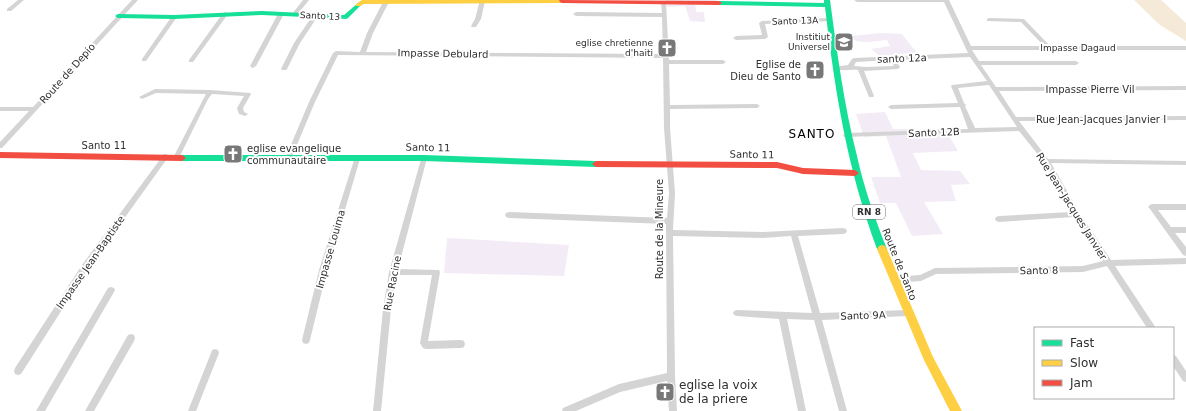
<svg xmlns="http://www.w3.org/2000/svg" width="1186" height="411" font-family="'DejaVu Sans',sans-serif">
	<rect width="100%" height="100%" fill="#fff"/>
	<path fill="#f3ebf6" d="M666 0H717V1H695L696 12H704L705 22 690 21 685 6 667 7Z
		M882 33 902 34 917 53 896 54 881 57 871 49 890 46 887 40C874 41 858 46 849 36Z
		M885 112 893 129H945L958 151 913 153 921 170 960 171 970 184 951 185 956 201 924 202 943 234 912 236 896 203H880L871 177H901L886 136 864 137 856 114Z
		M447 238 569 245 564 276 444 273Z"/>
	<path fill="#f4ead7" d="M1134 0H1161L1186 23V41L1160 25Z"/>
	<g fill="none" stroke-linecap="round" stroke-linejoin="round">
		<path fill="#d4d4d4" fill-rule="evenodd" d="M18 0H24L11 11H7V9Z
			M132 0H138L2 148H0V142L29 111H0V107H33Z
			M303 0H309L297 15H293L292 14Z
			M386 0 389 2 373 33 366 52 663 54 662 17 576 16 573 14 576 12 662 13 661 3 666 2 669 60H723L726 62 723 64H669L670 105 757 104 760 106 757 108 670 109V128L675 193 673 230 763 232 843 228 846 229 847 231 846 233 843 234 798 236 820 313 908 310 911 311 912 313 911 315 908 316 822 320 847 411H839L814 320 787 319 806 411H798L779 319 737 316 734 315 733 313 734 311 737 310 812 313 791 236 763 238 673 236 675 376 677 411H669L667 381 620 392 576 411H562L563 408 619 384 667 373 666 224 509 218 506 217 505 215 506 213 509 212 667 218 669 193 664 128 663 58 338 55 315 102 291 159 290 161H286L285 159 309 102 333 53 336 51 360 52 367 33 383 2Z
			M480 0 485 1 481 19 476 27H472L471 26 475 19Z
			M854 0H949L971 46H1044L1021 22 987 21V19L989 18 1024 19 1050 46H1186V50H972L979 61H1076L1079 63 1076 65H981L996 87 1186 86V90L999 91 1016 117 1186 116V120L1019 121 1048 159 1186 161V165L1051 163 1079 212 1111 260 1186 258V264L1115 266 1156 328H1147L1107 266 1083 272 936 274 921 281 894 283 891 282 890 280 891 278 894 277 920 275 935 268 1083 266 1103 261 1074 217 999 222 996 221 995 219 996 217 999 216 1071 212 1044 162 1019 131 844 137 843 135 846 133 968 129 960 107 891 109 888 107 891 105 958 103 951 86 952 85 987 81 970 57 895 60 900 67 898 69 864 71 874 96 873 97H869L858 70C851 69 839 72 833 68L834 67 848 65 852 59 854 58 968 53 944 2H857ZM889 60 894 66 866 67 854 66 856 62ZM989 85 1017 127 975 128 965 106 966 105 964 103 958 88Z
			M225 12 228 14 193 62H189V60L223 13Z
			M281 12 284 14 256 66 253 68 251 67 250 66 278 14Z
			M315 14 318 16 300 43 287 69 286 70H282L281 69 294 43 313 15Z
			M174 15 177 17 146 61H142V59L172 16Z
			M829 18 831 19V21L765 24 768 37 765 39 736 40 733 38 736 36 762 35 759 23 762 21Z
			M155 89 210 90 250 93 251 94 243 108 244 112 248 114 245 116 239 114 237 108 244 96 212 94 208 99 180 156 177 158 174 156 206 94 156 93 142 99 139 97Z
			M164 154H166L169 156 88 269 21 374 18 375 15 374 14 371 15 368 82 265Z
			M422 156H426L427 158 398 269 439 270 440 272 428 341 461 340 464 341 465 344 464 347 461 348 426 349 423 348 420 343 432 275H396L391 309 381 411H373L383 309 389 272Z
			M355 157H359L360 159 327 270 310 340 309 343 306 344 303 343 302 340 319 270Z
			M1152 204H1186V210H1158L1171 227H1186V233H1175L1186 247V256L1183 255 1150 209 1148 207 1150 205Z
			M111 287 114 288 115 290 114 292 45 411H36L108 288Z
			M131 334 134 335 135 338 134 341 94 411H85L128 335Z
			M215 349 218 350 219 353 196 411H188L211 353 212 350Z
			M1173 355 1176 356 1186 371V382L1183 381 1173 366Z"/>
		<path fill="#16e098" fill-rule="evenodd" d="M824 0H830C837 52 844 105 857 156 864 188 875 219 887 249L885 252H879L877 249C847 168 835 92 825 7L719 5 716 3 719 1 824 3Z
			M358 3 361 5 348 18 346 19 262 15 174 19 118 18 115 16 118 14 174 15 262 11 344 15Z
			M182 155H424L596 161 600 164 596 167 424 161H182L178 158Z"/>
		<path fill="#ffcf43" fill-rule="evenodd" d="M362 0H565V1L562 3 364 4 360 6H356V4Z
			M882 245 885 246 887 249 933 357 962 411H950L924 360 877 249 879 246Z"/>
		<path fill="#f24e42" fill-rule="evenodd" d="M559 0 719 1 722 3 719 5 562 3 560 2Z
			M0 152 182 155 186 158 182 161 0 158Z
			M596 161 777 162 803 168 855 170 859 173 855 176 803 174 777 168 596 167 592 164Z"/>
	</g>
	<defs>
		<g id="school-square" transform="scale(1)"><rect x="-9" y="-9" width="18" height="18" rx="4" fill="#787878" stroke="#fff"/><path d="M0-5L7-2L0 1L-7-2ZM-4 1L0 2.5L4 1V4Q0 6-4 4Z" fill="#fff"/></g>
		<g id="church-square" transform="scale(1)"><rect x="-9" y="-9" width="18" height="18" rx="4" fill="#787878" stroke="#fff"/><path d="M-1.2-6h2.4v3.5h3.3v2.4h-3.3V6h-2.4V-.1h-3.3v-2.4h3.3Z" fill="#fff"/></g>
	</defs>
	<g fill-rule="evenodd">
		<use href="#school-square" x="844" y="42"/>
		<use href="#church-square" x="667" y="48"/>
		<use href="#church-square" x="815" y="70"/>
		<use href="#church-square" x="233" y="154"/>
		<use href="#church-square" x="665" y="392"/>
	</g>
	<g text-anchor="middle" stroke-width="4" stroke-linejoin="round" paint-order="stroke">
		<g font-size="9" fill="#2f2f2f" stroke="#fff">
			<text transform="translate(320 16) rotate(3)" y="3">Santo 13</text>
			<text transform="translate(795 21) rotate(-2)" y="3">Santo 13A</text>
			<text x="1078" y="51">Impasse Dagaud</text>
		</g>
		<g font-size="9" fill="#2f2f2f" stroke="#fff" text-anchor="end">
			<text x="830" y="40">Institiut<tspan x="830" dy="10">Universel</tspan></text>
			<text x="653" y="46">eglise chretienne<tspan x="653" dy="10">d'haiti</tspan></text>
		</g>
		<rect fill="#fff" stroke="#6d6d6d" stroke-width="1" x="853" y="205" width="32" height="14" rx="3"/>
		<g font-size="9" font-weight="bold" fill="#2f2f2f">
			<text x="869" y="215">RN 8</text>
		</g>
		<g font-size="10" fill="#2f2f2f" stroke="#fff">
			<text transform="translate(443 53) rotate(1)" y="4">Impasse Debulard</text>
			<text transform="translate(902 58) rotate(-2)" y="4">santo 12a</text>
			<text transform="translate(67 73) rotate(-48)" y="4">Route de Depio</text>
			<text x="1090" y="93">Impasse Pierre Vil</text>
			<text x="1101" y="123">Rue Jean-Jacques Janvier I</text>
			<text transform="translate(934 132) rotate(-2)" y="4">Santo 12B</text>
			<text x="104" y="149">Santo 11</text>
			<text transform="translate(428 147) rotate(1)" y="4">Santo 11</text>
			<text transform="translate(752 154) rotate(1)" y="4">Santo 11</text>
			<text transform="translate(1072 206) rotate(58)" y="4">Rue Jean-Jacques Janvier</text>
			<text transform="translate(659 229) rotate(-90)" y="4">Route de la Mineure</text>
			<text transform="translate(330 249) rotate(-74)" y="4">Impasse Louima</text>
			<text transform="translate(90 262) rotate(-55)" y="4">Impasse Jean-Baptiste</text>
			<text transform="translate(900 264) rotate(68)" y="4">Route de Santo</text>
			<text transform="translate(1039 270) rotate(-1)" y="4">Santo 8</text>
			<text transform="translate(392 283) rotate(-79)" y="4">Rue Racine</text>
			<text transform="translate(863 315) rotate(-2)" y="4">Santo 9A</text>
		</g>
		<g font-size="10" fill="#2f2f2f" stroke="#fff" text-anchor="end">
			<text x="801" y="68">Eglise de<tspan x="801" dy="12">Dieu de Santo</tspan></text>
			<text x="247" y="152" text-anchor="start">eglise evangelique<tspan x="247" dy="12">communautaire</tspan></text>
		</g>
		<g font-size="12" letter-spacing="1" fill="#000" stroke="#fff">
			<text x="812" y="138">SANTO</text>
		</g>
		<g font-size="12" fill="#2f2f2f" stroke="#fff" text-anchor="start">
			<text x="679" y="389">eglise la voix<tspan x="679" dy="14">de la priere</tspan></text>
		</g>
	</g>
	<rect x="1034" y="327" width="140" height="72" fill="#ffffff" stroke="#acacac"/>
	<rect x="1042" y="340" width="20" height="6" fill="#16e098" stroke="#acacac"/>
	<text x="1070" y="347" font-size="12" fill="#2f2f2f">Fast</text>
	<rect x="1042" y="360" width="20" height="6" fill="#ffcf43" stroke="#acacac"/>
	<text x="1070" y="367" font-size="12" fill="#2f2f2f">Slow</text>
	<rect x="1042" y="380" width="20" height="6" fill="#f24e42" stroke="#acacac"/>
	<text x="1070" y="387" font-size="12" fill="#2f2f2f">Jam</text>
</svg>
